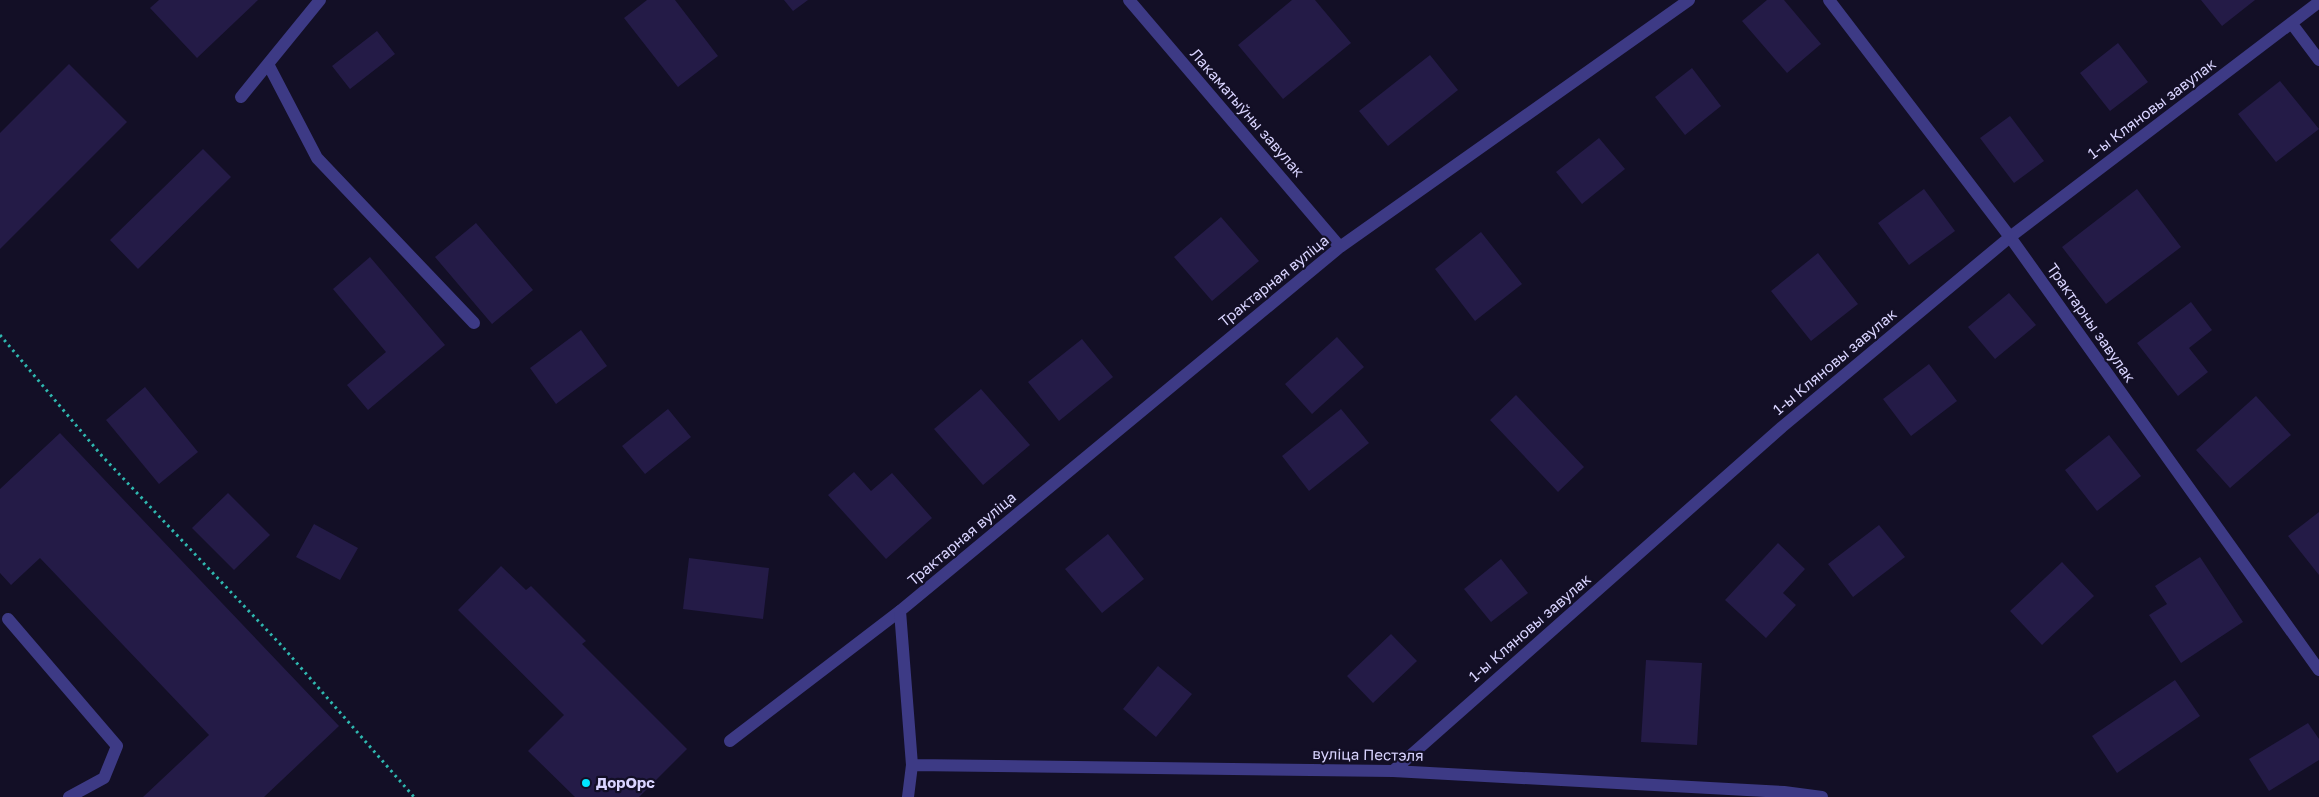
<svg xmlns="http://www.w3.org/2000/svg" width="2319" height="797" font-family="'Golos Text',sans-serif">
	<rect width="100%" height="100%" fill="#130f26"/>
	<path fill="#241b47" d="M159 0H258L197 58 150 8Z
		M647 0H675L718 56 678 87 624 18Z
		M784 0H808L793 11Z
		M1292 0H1315L1351 43 1283 99 1238 45Z
		M1767 0H1784L1821 44 1787 73 1742 21Z
		M2201 0H2255L2222 26Z
		M377 31 395 54 350 89 332 66Z
		M2118 43 2148 82 2110 111 2080 73Z
		M1430 55 1458 90 1388 146 1359 111Z
		M69 64 127 122 0 249V133Z
		M1692 68 1721 106 1685 135 1655 97Z
		M2280 81 2319 129 2276 162 2238 114Z
		M2010 116 2044 161 2014 183 1980 138Z
		M1599 138 1625 169 1582 204 1556 172Z
		M203 149 231 177 138 269 110 240Z
		M1924 189 1955 231 1909 265 1878 223Z
		M2137 189 2181 247 2106 304 2062 247Z
		M1221 217 1259 261 1212 301 1174 257Z
		M476 223 533 290 492 324 435 257Z
		M1481 232 1522 284 1475 321 1435 269Z
		M1818 253 1858 304 1811 341 1771 291Z
		M370 257 445 345 368 410 347 385 386 352 333 289Z
		M2009 293 2036 325 1995 359 1968 327Z
		M2191 302 2212 330 2189 348 2208 372 2178 396 2137 343Z
		M581 330 607 366 556 404 530 368Z
		M1337 337 1364 367 1312 414 1285 384Z
		M1082 339 1113 377 1059 421 1028 382Z
		M1929 364 1957 401 1911 436 1883 399Z
		M145 387 198 452 159 484 106 420Z
		M981 389 1030 445 983 485 934 429Z
		M1516 395 1584 467 1558 492 1490 420Z
		M2256 396 2291 435 2230 488 2196 450Z
		M668 409 691 437 645 474 622 446Z
		M1341 409 1369 443 1309 491 1282 456Z
		M60 433 339 726 264 797H143L209 735 40 558 11 585 0 573V489Z
		M2109 435 2141 476 2097 511 2065 470Z
		M854 472 871 491 892 473 932 518 886 559 828 495Z
		M228 493 270 535 234 570 192 528Z
		M2319 512V575L2288 536Z
		M314 524 358 548 340 580 296 557Z
		M1879 525 1905 557 1853 597 1828 564Z
		M1108 534 1144 579 1102 613 1065 569Z
		M1778 543 1805 569 1783 593 1796 605 1766 638 1725 600Z
		M2200 557 2243 622 2181 663 2149 615 2167 604 2155 586Z
		M689 558 769 568 763 619 683 609Z
		M1501 559 1528 593 1491 622 1464 589Z
		M2062 562 2094 596 2042 645 2010 611Z
		M501 566 526 590 531 586 586 641 582 644 687 749 639 797H575L528 751 564 715 458 610Z
		M1391 634 1417 661 1373 703 1347 676Z
		M1646 660 1702 663 1697 745 1641 742Z
		M1158 666 1192 694 1156 737 1123 709Z
		M2175 680 2200 716 2117 773 2092 736Z
		M2308 723 2319 739V760L2269 791 2249 759Z"/>
	<g fill="none" stroke-linecap="round" stroke-linejoin="round">
		<path stroke="#2fb8b0" stroke-width="3" stroke-dasharray="2.5 4" stroke-linecap="butt" d="M0 335 102 456 281 645 414 797"/>
		<path stroke="#3d3a85" stroke-width="12" d="M268 64 317 158 474 323
			M241 97 320 0
			M8 619 117 746 104 778 69 797
			M730 741 900 611"/>
		<path stroke="#3d3a85" stroke-width="12" d="M1129 0 1340 247
			M1829 0 2010 237 2319 670
			M2292 24 2319 60
			M912 765 1393 771 1784 792 1822 797
			M1393 771 1782 427 2010 237 2319 2
			M908 797 912 765 900 611 1340 247 1689 0"/>
	</g>
	<circle fill="#00e5ff" stroke="#130f26" stroke-width="2" cx="586" cy="783" r="5"/>
	<g text-anchor="middle" stroke-width="4.5" stroke-linejoin="round" paint-order="stroke">
		<g font-size="15" fill="#d9d4ff" stroke="#130f26">
			<text transform="translate(2152 109) rotate(-37)" y="5">1-ы Кляновы завулак</text>
			<text transform="translate(1247 113) rotate(49)" y="5">Лакаматыўны завулак</text>
			<text transform="translate(1274 281) rotate(-39)" y="5">Трактарная вуліца</text>
			<text transform="translate(2091 323) rotate(55)" y="5">Трактарны завулак</text>
			<text transform="translate(1835 362) rotate(-40)" y="5">1-ы Кляновы завулак</text>
			<text transform="translate(962 539) rotate(-40)" y="5">Трактарная вуліца</text>
			<text transform="translate(1530 628) rotate(-41)" y="5">1-ы Кляновы завулак</text>
			<text transform="translate(1368 755) rotate(1)" y="5">вуліца Пестэля</text>
		</g>
		<g font-size="15" font-weight="bold" fill="#d9d4ff" stroke="#130f26" text-anchor="start">
			<text x="596" y="788">ДорОрс</text>
		</g>
	</g>
</svg>
